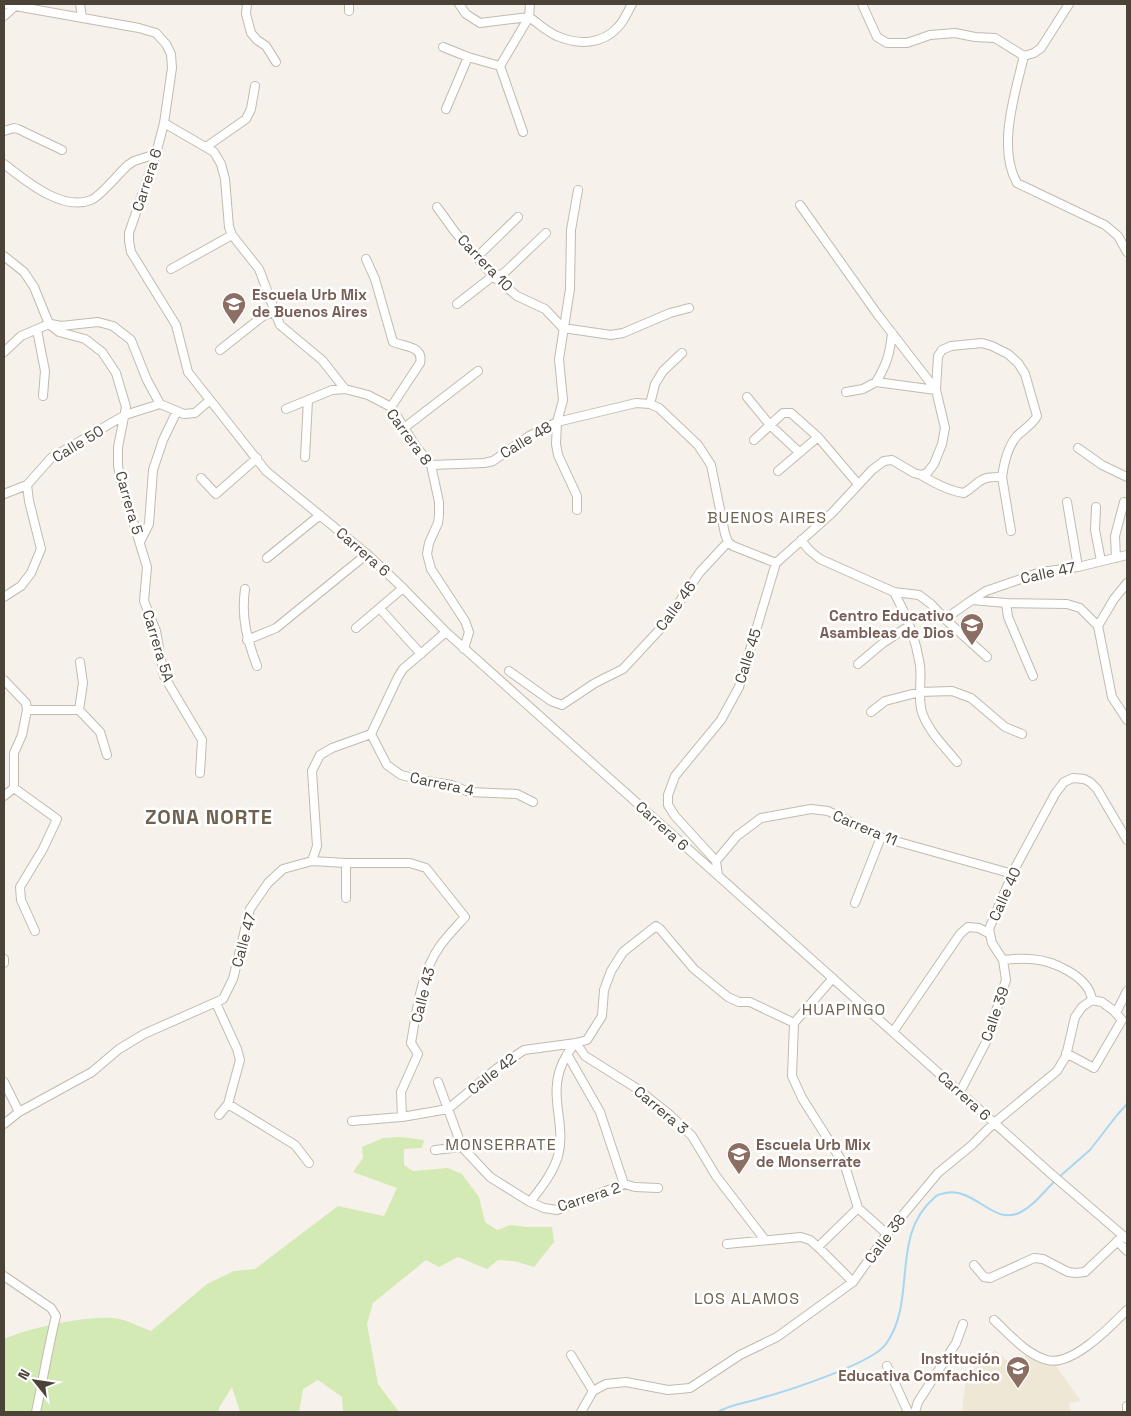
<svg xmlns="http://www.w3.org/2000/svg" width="1131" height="1416" font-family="'Space Grotesk',sans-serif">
	<rect width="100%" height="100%" fill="#f6f2eb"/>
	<path fill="#efe7d5" d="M995 1350 1015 1367 1026 1355 1056 1366 1081 1401 1069 1403 1071 1412H962L966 1376Z"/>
	<path fill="#d3eab4" d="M401 1137 424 1140 422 1148 404 1149V1165L413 1171 448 1168 462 1174 479 1197 485 1222 497 1230 510 1225 527 1227H552L554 1242 534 1267 514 1261 498 1260 487 1269 458 1257 439 1267 426 1260 373 1303 367 1324 378 1384 399 1412H343L342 1397 318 1380 303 1389 299 1412H240L232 1387 219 1408V1412H4V1339C31 1327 85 1316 114 1318 126 1319 140 1327 151 1331L207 1284 234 1271 255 1269 338 1206 384 1216 397 1188 353 1172 363 1158 362 1147 383 1138Z"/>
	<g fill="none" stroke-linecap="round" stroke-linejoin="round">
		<path stroke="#a8d5f2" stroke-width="2" d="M1059 1177 1090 1150 1117 1115 1127 1104
			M718 1412C729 1405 746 1403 758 1399 784 1392 872 1364 886 1344 918 1299 889 1236 935 1197 938 1194 942 1194 946 1193 974 1187 993 1225 1019 1213 1034 1206 1044 1191 1056 1180"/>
		<g stroke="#c2baad" stroke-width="10">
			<path id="street" d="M4 4 139 28 156 33 166 44 171 54 172 68 164 123 156 154 129 233V241L131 252 176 325 188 372 266 471 367 554 403 588 446 632 1049 1172 1127 1239
				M80 4 82 18
				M247 4 246 14 251 33 257 40 266 46 276 62
				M459 4 466 14 480 23 529 17C538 23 547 32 557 36 578 45 602 45 618 27 624 21 628 11 632 4
				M862 4 877 37 887 43H907L930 35 955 33 975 37 995 38 1024 56 1034 53 1041 48 1069 4
				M349 11V4
				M4 16 14 7
				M443 47 468 57 500 66
				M1024 56C1015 93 997 148 1017 183L1105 225 1118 236 1127 252
				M446 109 468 57
				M164 123 214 152 221 164 225 179 229 227 232 235 259 269 280 325 322 360 345 389
				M4 131 14 128 18 129 62 150
				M523 132 500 66 529 17 530 4
				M206 147 246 119 251 109 255 86
				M4 164C25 180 62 212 91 200 101 196 119 173 128 165L134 161 156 154
				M800 205 878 315 936 390 876 382 863 389 846 392
				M437 207 455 232 493 276 517 296 545 309 563 328 611 335 623 333 670 313 689 308
				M4 256 24 272 34 287 49 324 59 332 85 339 102 352 116 373 126 407 118 447V466L122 485 147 567 144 601 156 631 164 676 202 740 200 773
				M477 257 518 217
				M366 259 375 279 393 342C405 347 424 346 420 363L391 407
				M171 269 232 235
				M457 304 493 276 503 274 546 233
				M51 324 61 326 98 322 113 326 131 340 147 380 160 404 184 414 195 413 210 400
				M37 330 45 371 43 396
				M220 350 263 316 274 312
				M4 352 21 336 49 324
				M876 382C887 364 890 353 892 333
				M747 397 770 425 799 452
				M650 404 655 384 663 371 682 353
				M286 409 332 390 345 389 368 395 391 407 415 445 431 465 439 502V515L438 523 429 543 427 554 431 569 465 621 469 632 464 649
				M404 428 478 371
				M754 440 783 413H791L818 437 858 484
				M1078 448 1102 465 1127 477
				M305 457 308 400
				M431 465 484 463 493 461 529 436 557 422 636 403 650 404 659 408 698 445 711 465 725 534 728 542 733 546 776 563
				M778 471 818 437
				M921 475C934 483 949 491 964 493 981 482 979 476 1002 477
				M201 478 216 494 257 458
				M4 494 27 485 51 458 125 415 160 404
				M1067 502 1078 567
				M1096 507 1095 530 1101 561
				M577 510V496L558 455 556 444 557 422 563 400 559 359 570 289 571 230 578 190
				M801 540 809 550 820 559 894 592 919 595 931 604 945 619 987 657
				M140 542 149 524 153 470 163 440 177 411
				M267 558 320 515
				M1116 558 1115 536 1124 502
				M1127 583 1114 599 1098 626 1112 697 1127 720
				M245 589C241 618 247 639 257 666
				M894 592C906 614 916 640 920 665 922 681 917 701 923 715 930 733 945 747 957 762
				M4 597 21 586 31 573 41 549 29 501 27 485
				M972 600 986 591 1041 572 1078 567 1127 555
				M1006 603 1008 617 1033 676
				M383 612 421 654
				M945 619 972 600 1006 603 1067 604 1080 608 1098 626
				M356 628 403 588
				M247 640 276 628 367 554
				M858 664 883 643 909 626
				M509 671 551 701 562 705 595 683 623 669 662 627 700 572 728 542
				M4 680 26 703 27 710 22 735 14 753V788
				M27 710H79
				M79 710 100 732 107 755
				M79 710 83 683 80 662
				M871 712 885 701 920 692 952 691 971 698 1005 727 1022 734
				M371 734 387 765 401 775 426 781 452 785 469 792 517 794 533 802
				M14 788 57 819 43 849 20 887 21 900 35 931
				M4 796 14 788
				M312 861 346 863H410L426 868 465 917C457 926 447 936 440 946 420 975 417 1010 411 1043L418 1054 401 1092 402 1117
				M716 861 675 816 668 805V795L675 776 721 720 739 687 776 563 832 513 872 470 884 461 892 460 914 473 921 475 927 473 934 464 942 444 945 428 936 390 938 356 942 350 951 346 982 343 992 346 1008 354 1018 363 1025 374 1037 416C1033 424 1024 429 1017 436 1008 446 1004 463 1002 477L1011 531
				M718 875 716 861 737 836 761 818 811 809 828 811 881 837 1013 874
				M346 898V863
				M855 903 881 837
				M4 959V963
				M1003 960C1012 959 1021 958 1030 959 1052 960 1089 976 1092 1000
				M216 1003 237 1049 240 1060 228 1104 219 1115
				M794 1023 833 978
				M893 1032 960 934 968 927 979 928 990 934
				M1066 1053 1094 1068 1122 1020 1114 1011
				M567 1054 600 1112 624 1184
				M4 1082 19 1112
				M438 1082 462 1147 490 1177 530 1202 544 1208 557 1210 624 1184 635 1187 658 1188
				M960 1092 986 1042 1006 980 1003 960 992 943 989 929 1015 868 1055 794 1064 782 1073 778 1084 779 1090 782 1097 789 1127 840
				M228 1104 295 1145 309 1163
				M352 1121 402 1117 448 1109 496 1069 524 1050 576 1043 587 1040 602 1016 604 990 611 971 623 952 656 926 660 929 694 969 728 997 739 1002H750L794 1023 792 1076 802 1098 845 1166 858 1208 887 1234
				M4 1124 19 1112 92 1072 119 1049 144 1034 223 999 233 979 250 909 268 883 283 869 312 861 317 846 312 771 320 755 332 748 371 734 398 677 403 669 446 632
				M435 1150 462 1147
				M530 1202C541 1188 553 1173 558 1156 567 1124 547 1096 563 1062 567 1054 570 1049 576 1043L585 1056 636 1088 670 1115 692 1136 716 1176 765 1240
				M1117 1241 1127 1251
				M727 1244 801 1237 810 1240 818 1247
				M974 1265 984 1277 990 1278 1034 1258 1043 1259 1068 1272 1076 1273 1085 1272 1123 1236
				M4 1276 51 1308 56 1316C48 1348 43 1380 36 1412
				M853 1282 818 1247 858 1208
				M994 1320C1010 1335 1026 1354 1047 1360 1072 1367 1111 1326 1127 1310
				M571 1355 593 1391
				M887 1366 908 1412
				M581 1412 593 1391 606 1384 626 1382 668 1390 690 1388 740 1355 777 1337 853 1282 887 1234 938 1173 972 1145 994 1123 1057 1071 1066 1056 1075 1017 1082 1007 1092 1000 1102 1002 1114 1011 1118 1009 1127 991
				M915 1412 918 1402 956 1343 963 1324
				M1127 1412V1406"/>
		</g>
		<use href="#street" stroke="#fff" stroke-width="8"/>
	</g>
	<defs>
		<g id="school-pin" transform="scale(1.25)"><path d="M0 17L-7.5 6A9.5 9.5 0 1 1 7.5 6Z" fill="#8d6e63" stroke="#fff"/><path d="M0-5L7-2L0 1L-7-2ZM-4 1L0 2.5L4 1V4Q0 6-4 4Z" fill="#fff"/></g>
	</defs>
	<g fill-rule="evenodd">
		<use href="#school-pin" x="234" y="304"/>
		<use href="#school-pin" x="972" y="625"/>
		<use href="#school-pin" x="739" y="1154"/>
		<use href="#school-pin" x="1018" y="1368"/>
	</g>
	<g text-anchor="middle" stroke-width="5" stroke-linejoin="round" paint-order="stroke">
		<g font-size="15" fill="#4b4338" stroke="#fff">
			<text transform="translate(147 180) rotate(-72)" y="5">Carrera 6</text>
			<text transform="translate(485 263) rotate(46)" y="5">Carrera 10</text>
			<text transform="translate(409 437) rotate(54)" y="5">Carrera 8</text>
			<text transform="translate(526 440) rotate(-31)" y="5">Calle 48</text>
			<text transform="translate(78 444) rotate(-31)" y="5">Calle 50</text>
			<text transform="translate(129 503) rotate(74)" y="5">Carrera 5</text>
			<text transform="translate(363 552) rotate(41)" y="5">Carrera 6</text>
			<text transform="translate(1048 573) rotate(-12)" y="5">Calle 47</text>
			<text transform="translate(676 606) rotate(-54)" y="5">Calle 46</text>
			<text transform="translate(158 646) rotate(73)" y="5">Carrera 5A</text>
			<text transform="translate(748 656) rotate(-73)" y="5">Calle 45</text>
			<text transform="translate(442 784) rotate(12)" y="5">Carrera 4</text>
			<text transform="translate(662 826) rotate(42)" y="5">Carrera 6</text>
			<text transform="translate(865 828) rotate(23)" y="5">Carrera 11</text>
			<text transform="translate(1005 894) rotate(-66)" y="5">Calle 40</text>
			<text transform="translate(244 940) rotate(-75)" y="5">Calle 47</text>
			<text transform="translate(423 995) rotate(-76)" y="5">Calle 43</text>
			<text transform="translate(995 1014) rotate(-71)" y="5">Calle 39</text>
			<text transform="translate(492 1074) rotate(-38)" y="5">Calle 42</text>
			<text transform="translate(964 1096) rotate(42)" y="5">Carrera 6</text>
			<text transform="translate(661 1110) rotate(40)" y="5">Carrera 3</text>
			<text transform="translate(589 1197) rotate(-18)" y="5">Carrera 2</text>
			<text transform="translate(885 1239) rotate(-53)" y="5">Calle 38</text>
		</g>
		<g font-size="15" font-weight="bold" fill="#785e54" stroke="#fff" text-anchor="start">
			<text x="252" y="300">Escuela Urb Mix<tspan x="252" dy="17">de Buenos Aires</tspan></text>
			<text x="954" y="621" text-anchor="end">Centro Educativo<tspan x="954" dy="17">Asambleas de Dios</tspan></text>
			<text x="756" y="1150">Escuela Urb Mix<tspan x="756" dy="17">de Monserrate</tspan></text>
			<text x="1000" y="1364" text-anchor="end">Institución<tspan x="1000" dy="17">Educativa Comfachico</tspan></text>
		</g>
		<g font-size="16" letter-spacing="1" fill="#6e614f" stroke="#fff">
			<text x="767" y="523">BUENOS AIRES</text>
			<text x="844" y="1015">HUAPINGO</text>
			<text x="501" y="1150">MONSERRATE</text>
			<text x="747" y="1304">LOS ALAMOS</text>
		</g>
		<g font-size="20" font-weight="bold" letter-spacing="1" fill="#6e614f" stroke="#fff">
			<text x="209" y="824">ZONA NORTE</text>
		</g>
	</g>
	<rect width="1131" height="1416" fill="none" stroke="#4b4338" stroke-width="10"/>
	<g transform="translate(35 1381) rotate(300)" stroke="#ffffff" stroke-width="4" paint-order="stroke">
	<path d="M0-4L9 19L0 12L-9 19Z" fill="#4b4338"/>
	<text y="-8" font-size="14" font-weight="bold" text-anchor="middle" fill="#4b4338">N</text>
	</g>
</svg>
